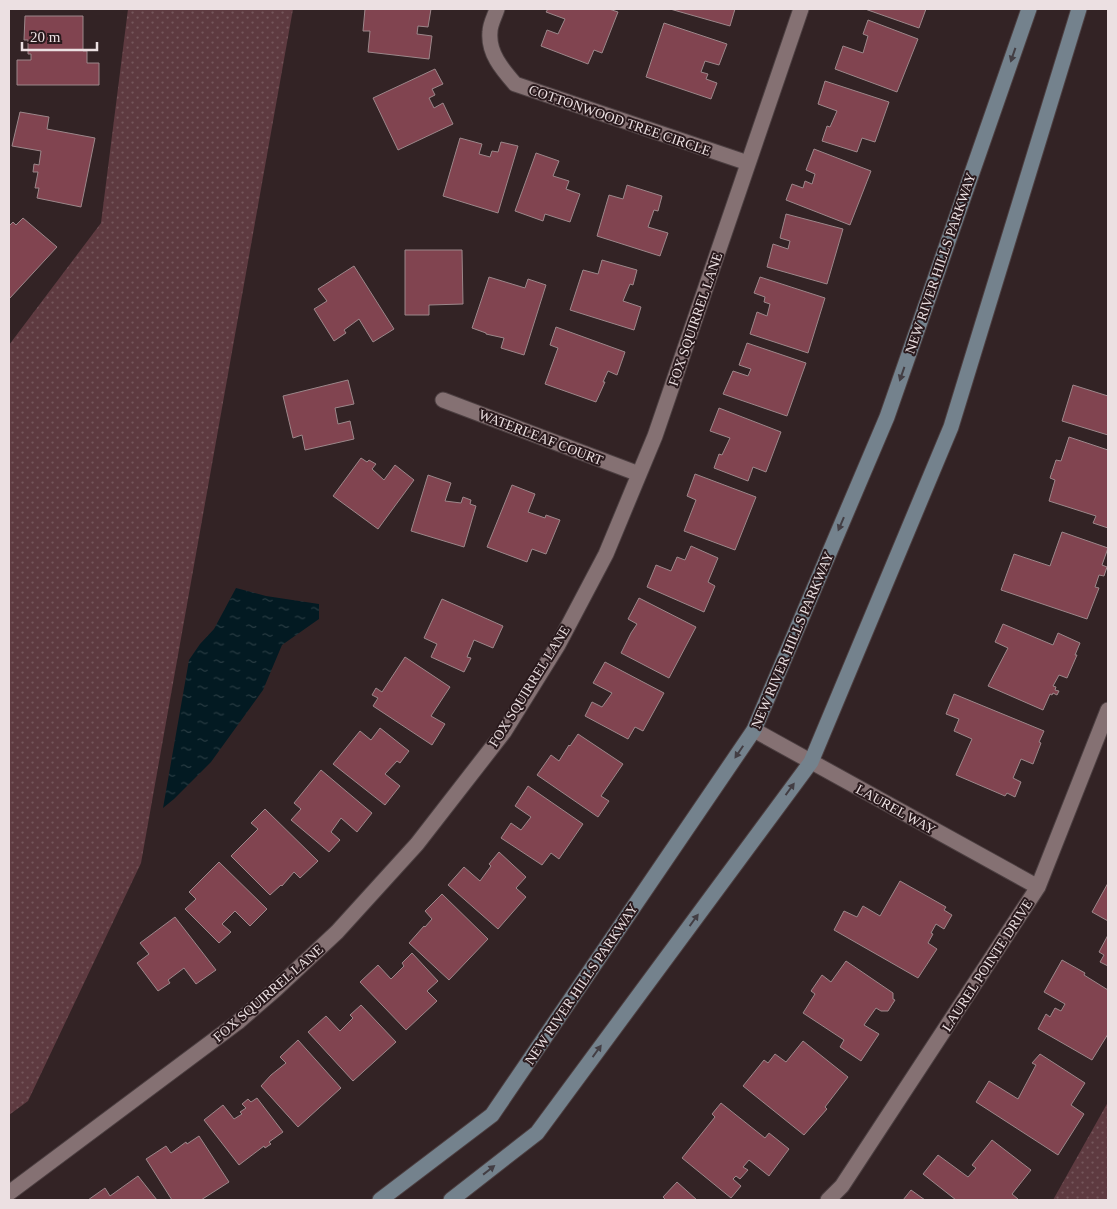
<svg xmlns="http://www.w3.org/2000/svg" width="1117" height="1209" font-family="'Times New Roman',serif">
	<defs>
		<pattern id="green-dots" width="8" height="8" patternUnits="userSpaceOnUse" patternTransform="scale(1.25)"><rect width="8" height="8" fill="#5e3a40"/><path d="M2 2h.1M6 6h.1" fill="none" stroke="#75565b" stroke-width="1.8" stroke-linecap="round"/></pattern>
		<pattern id="water-ripples" width="26" height="14" patternUnits="userSpaceOnUse" patternTransform="scale(1.25)"><rect width="26" height="14" fill="#031a22"/><path d="M2 4q2-2 4 0t4 0M15 11q2-2 4 0t4 0" fill="none" stroke="#283b42"/></pattern>
	</defs>
	<rect width="100%" height="100%" fill="#332325"/>
	<path fill="url(#green-dots)" d="M128 9H293L141 863 28 1101 9 1115V345L101 223Z
		M1108 1102V1200H1053Z"/>
	<path fill="url(#water-ripples)" d="M236 588 266 596 319 604V619L282 645 263 690 211 762 174 799 163 808 189 660 200 644 214 629Z"/>
	<path fill="#814450" stroke="#9c878a" d="M365 9H431L428 27 418 26 417 34 432 36 429 59 368 52 370 31H363Z
		M548 9H609L618 12 602 53 594 50 588 64 541 46 547 30 558 34 565 19 546 12Z
		M670 9H735L730 26Z
		M865 9H926L919 28Z
		M25 16H83V51H87V63H99V85H17V60H31V54H28V40H24Z
		M868 20 918 39 897 92 835 69 843 46 863 53 868 36 863 34Z
		M664 23 727 44 719 65 705 61 701 72 708 74 706 79 717 83 711 99 646 77Z
		M435 69 443 84 432 89 435 95 429 98 434 108 443 103 453 124 398 150 373 98Z
		M825 81 889 102 875 142 862 138 857 152 822 141 827 126 830 127 837 111 818 104Z
		M20 112 49 117 47 129 95 138 81 207 37 198 39 188H35L38 172H33L34 164 39 165 41 151 12 146Z
		M460 138 482 144 479 154 490 157 492 151 498 152 501 142 518 146 498 213 443 196Z
		M814 149 871 171 850 225 786 200 792 184 803 188 805 181 812 184 815 174 806 170Z
		M536 153 559 161 553 176 569 181 566 189 580 194 570 222 545 214 543 221 515 211Z
		M627 185 662 196 658 211 654 210 648 227 668 233 660 256 597 236 609 195 623 199Z
		M786 214 843 229 827 284 767 267 773 244 788 249 790 241 780 238Z
		M23 218 57 247 10 298 9 297V226L13 222 16 225Z
		M405 250H462L463 304 429 305V315H405Z
		M602 260 637 270 633 285 630 284 623 301 641 307 634 330 570 310 583 270 598 274Z
		M354 266 394 329 373 342 359 319 344 330 346 333 334 341 314 309 327 301 318 289Z
		M489 277 525 288 528 279 546 285 524 355 501 348 504 338 486 334V333L472 328Z
		M760 277 825 298 808 353 750 334 757 312 767 316 770 304 764 302 765 297 754 293Z
		M556 327 625 352 617 375 608 371 603 382H605L596 402 545 384 558 348 550 345Z
		M747 343 806 363 787 416 723 394 733 371 748 376 751 369 739 365Z
		M348 380 354 404 335 408 338 424 350 421 354 439 305 450 302 435 293 438 283 396Z
		M1073 385 1108 396V435L1062 421Z
		M719 408 781 432 766 472 753 467 748 481 714 468 719 454 722 455 730 438 710 431Z
		M1069 437 1108 450V528L1093 523 1096 516 1049 501 1055 480 1050 478 1056 460 1061 461Z
		M361 458 367 462 369 460 376 464 372 469 384 480 395 465 414 480 378 529 333 496Z
		M695 474 756 497 735 550 684 531 696 500 687 496Z
		M428 475 451 483 445 501 461 503 463 497 471 500 470 504 476 506 464 547 411 531Z
		M512 485 535 494 528 512 545 518 546 515 560 520 546 554 532 549 527 562 487 547Z
		M1062 532 1108 548 1102 565 1107 567 1104 576 1099 575 1095 587 1099 588 1087 619 1001 590 1014 554 1050 566Z
		M691 546 718 558 708 582 715 586 704 612 647 587 656 565 671 571 677 557 685 560Z
		M639 598 696 627 669 678 621 653 631 633 637 624 628 619Z
		M442 599 503 626 493 648 474 640 467 657 471 658 464 672 431 657 437 644 424 638Z
		M1003 624 1053 645 1058 633 1080 643 1075 655H1077L1067 678 1059 675 1053 686 1056 687 1055 690 1059 691 1057 695 1053 693 1052 695 1050 694 1043 710 988 686 1008 648 995 642Z
		M405 657 450 687 431 716 445 724 432 745 373 706 378 698 372 695 376 688 382 692Z
		M605 662 664 693 643 731 635 727 628 739 585 716 592 702 602 707 612 693 593 683Z
		M954 694 1044 731 1039 742 1041 743 1033 764 1021 759 1013 778 1021 782 1015 797 1007 793 1005 796 956 775 972 739 954 731 959 719 946 714Z
		M380 728 409 751 400 763 397 761 385 774 400 786 385 805 333 764 360 731 371 740Z
		M578 734 623 764 601 796 609 801 598 817 537 775 551 755 559 761 569 745 570 746Z
		M321 770 372 813 357 832 341 818 331 832 340 840 329 852 291 820 301 809 294 803Z
		M528 786 583 824 559 859 551 853 542 865 501 838 511 823 521 830 531 817 515 806Z
		M265 809 318 861 300 878 294 872 282 886 281 885 270 895 231 856 258 829 251 823Z
		M499 852 526 877 516 888 526 897 498 929 448 885 464 867 480 881 491 866 489 864Z
		M219 862 267 909 250 926 235 911 222 924 231 932 219 943 185 909 196 899 189 892Z
		M900 881 946 907 944 910 952 915 944 929 936 924 931 933 933 934 928 943 937 949 918 978 834 930 844 911 857 917 863 906 880 916Z
		M1108 883V921L1092 912Z
		M442 894 488 939 449 980 409 943 424 926 425 927 432 919 425 911Z
		M175 917 216 970 196 984 184 968 168 980 170 983 158 991 137 963 149 954 140 943Z
		M1108 935V966L1100 962 1104 955 1099 952Z
		M412 953 438 981 427 991 437 1001 406 1030 360 982 378 965 391 979 404 966 402 963Z
		M1062 960 1085 973 1084 975 1108 990V1034L1092 1060 1038 1029 1046 1014 1050 1017 1055 1008 1061 1011 1065 1004 1044 992Z
		M846 961 893 993V999L895 1000 888 1011H881L876 1008 864 1025 879 1034 861 1061 840 1047 844 1040 803 1013 815 994 811 991 822 975 831 982Z
		M361 1005 396 1042 353 1081 308 1032 326 1016 340 1031 353 1018 350 1015Z
		M298 1040 341 1088 298 1127 261 1086 271 1075 286 1063 280 1057Z
		M803 1041 848 1077 825 1107 827 1109 804 1135 743 1086 764 1060 768 1063 775 1054 786 1062Z
		M1040 1054 1085 1083 1071 1105 1084 1114 1058 1155 976 1102 989 1081 1018 1099 1036 1065 1032 1063Z
		M257 1098 283 1132 269 1142 271 1144 265 1148 264 1146 239 1165 204 1120 223 1105 234 1119 242 1114 240 1112 246 1108 242 1104 248 1099 251 1102Z
		M721 1103 765 1138 769 1133 789 1149 769 1176 749 1160 743 1167 748 1170 740 1179 736 1176 733 1179 741 1186 731 1198 682 1158 715 1117 712 1114Z
		M199 1136 229 1182 201 1200H172L146 1159 166 1146 171 1153 186 1142 187 1144Z
		M992 1140 1031 1170 1012 1194 1018 1199 1017 1200H956L923 1174 938 1155 968 1177 976 1168 972 1165Z
		M138 1176 157 1200H88L105 1188 110 1196Z
		M677 1182 697 1200H663L665 1199 663 1197Z
		M911 1190 925 1200H903Z"/>
	<g fill="none" stroke-linecap="round" stroke-linejoin="round">
		<g stroke="#4c3f41" stroke-width="17">
			<path id="street" d="M497 9C495 16 490 24 490 32 488 53 502 69 515 84L748 163
				M443 400 639 474
				M754 730 1038 887
				M9 1193 238 1022 276 989 337 932 417 844 504 732 558 645 606 554 655 436 801 9
				M828 1200 842 1186 1038 887 1108 710"/>
		</g>
		<g stroke="#4c3f41" stroke-width="17">
			<path id="secondary" d="M380 1200 492 1115 754 730 887 417 1029 9
				M451 1200 537 1133 811 762 951 427 1079 9"/>
		</g>
		<use href="#street" stroke="#857173" stroke-width="15"/>
		<use href="#secondary" stroke="#74828d" stroke-width="15"/>
	</g>
	<defs><path id="oneway-solid" d="M-6-.8H1V-3.2L6.5 0L1 3.2V.8H-6Z" transform="scale(1.25)"/></defs>
	<g fill="#433e44">
		<use href="#oneway-solid" transform="translate(1013 55) rotate(109)"/>
		<use href="#oneway-solid" transform="translate(902 374) rotate(109)"/>
		<use href="#oneway-solid" transform="translate(841 524) rotate(113)"/>
		<use href="#oneway-solid" transform="translate(739 752) rotate(124)"/>
		<use href="#oneway-solid" transform="translate(790 789) rotate(-54)"/>
		<use href="#oneway-solid" transform="translate(694 920) rotate(-54)"/>
		<use href="#oneway-solid" transform="translate(597 1051) rotate(-54)"/>
		<use href="#oneway-solid" transform="translate(489 1170) rotate(-38)"/>
	</g>
	<g text-anchor="middle" stroke-width="4" stroke-linejoin="round" paint-order="stroke">
		<g font-size="14" fill="#ece0e2" stroke="#29191c">
			<text transform="translate(620 120) rotate(19)" y="5">COTTONWOOD TREE CIRCLE</text>
			<text transform="translate(940 263) rotate(-71)" y="5">NEW RIVER HILLS PARKWAY</text>
			<text transform="translate(695 319) rotate(-71)" y="5">FOX SQUIRREL LANE</text>
			<text transform="translate(541 437) rotate(21)" y="5">WATERLEAF COURT</text>
			<text transform="translate(792 640) rotate(-67)" y="5">NEW RIVER HILLS PARKWAY</text>
			<text transform="translate(529 686) rotate(-58)" y="5">FOX SQUIRREL LANE</text>
			<text transform="translate(896 809) rotate(29)" y="5">LAUREL WAY</text>
			<text transform="translate(987 965) rotate(-57)" y="5">LAUREL POINTE DRIVE</text>
			<text transform="translate(581 984) rotate(-56)" y="5">NEW RIVER HILLS PARKWAY</text>
			<text transform="translate(268 993) rotate(-41)" y="5">FOX SQUIRREL LANE</text>
		</g>
	</g>
	<rect width="1117" height="1209" fill="none" stroke="#ece0e2" stroke-width="20"/>
	<path d="M22 42v8h75v-8" fill="none" stroke="#ece0e2" stroke-width="2.5"/>
	<text x="30" y="42" font-size="15" fill="#ece0e2" stroke="#29191c" stroke-width="4" paint-order="stroke">20 m</text>
</svg>
